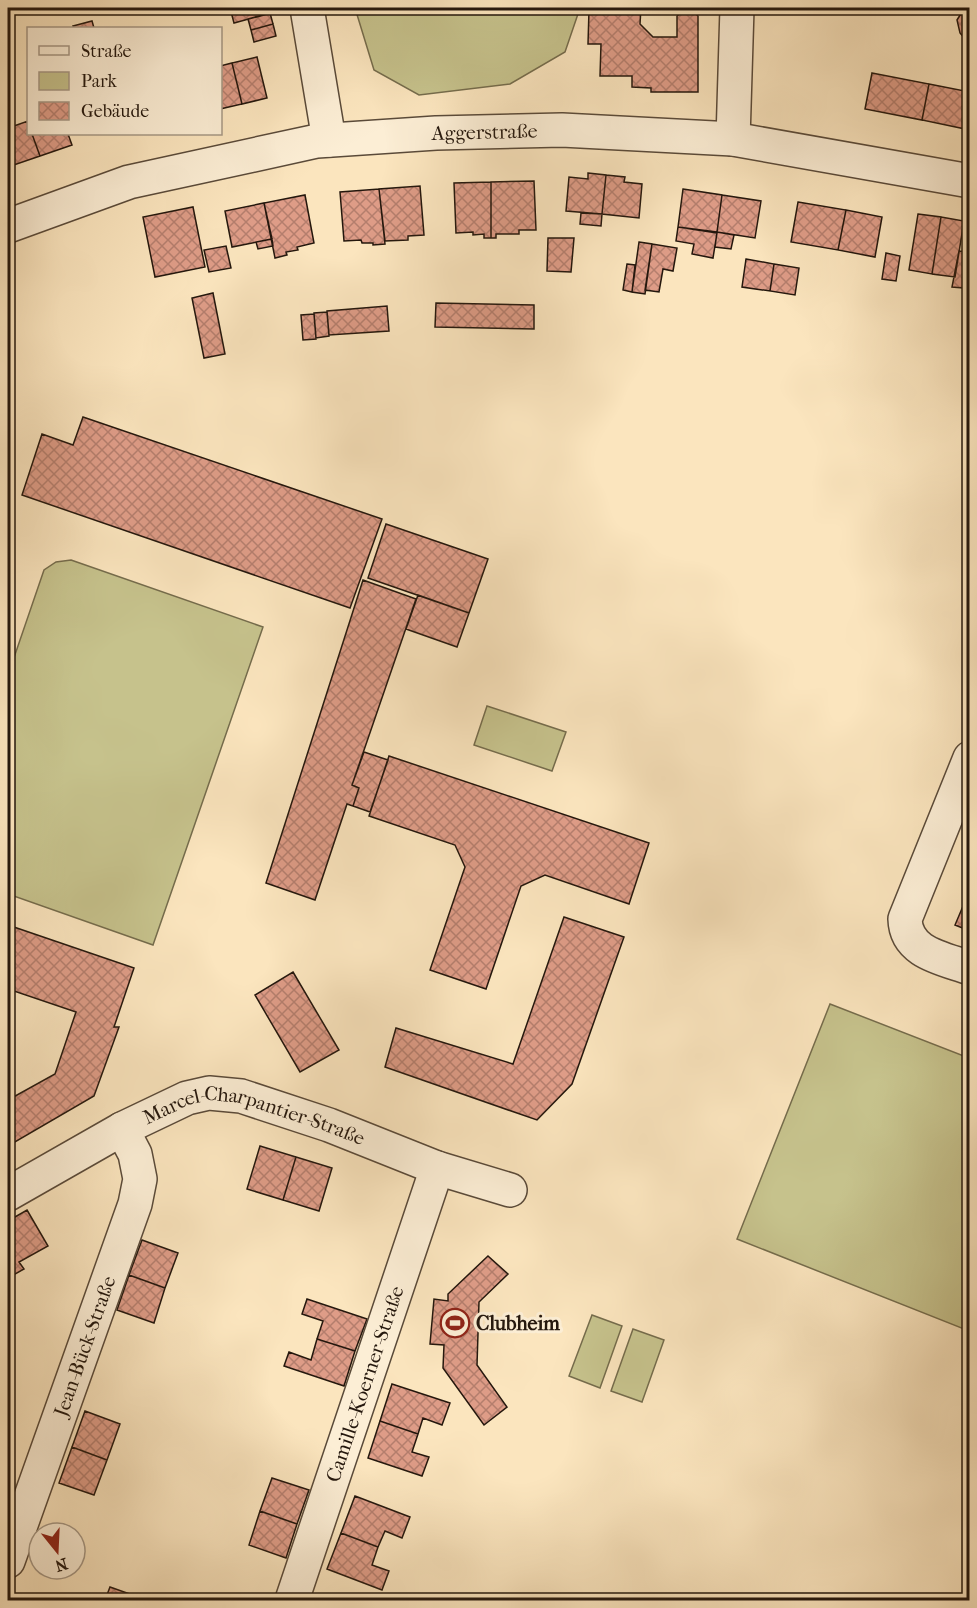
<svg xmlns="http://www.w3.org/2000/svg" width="977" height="1608" font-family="'IM FELL French Canon',serif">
	<defs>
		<pattern id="building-cross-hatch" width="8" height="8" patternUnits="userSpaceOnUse" patternTransform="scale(1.5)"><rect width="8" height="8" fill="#de9c87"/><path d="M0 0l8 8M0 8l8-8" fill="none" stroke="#b47e6d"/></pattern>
	</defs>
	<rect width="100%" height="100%" fill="#fbe5be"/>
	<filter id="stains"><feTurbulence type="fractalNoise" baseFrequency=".00333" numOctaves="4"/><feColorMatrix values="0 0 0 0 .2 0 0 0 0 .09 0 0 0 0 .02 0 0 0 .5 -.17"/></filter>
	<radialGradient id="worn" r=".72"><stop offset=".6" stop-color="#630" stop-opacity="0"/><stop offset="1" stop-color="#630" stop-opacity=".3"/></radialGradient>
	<path fill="#c6c28c" stroke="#756c4c" stroke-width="1.5" d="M355 8H580L565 52 510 84 419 95 374 70Z
		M71 560 263 627 153 945 8 894V675L44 570 56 562Z
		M487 706 566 732 552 771 474 745Z
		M830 1004 969 1058V1331L737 1239Z
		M592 1315 622 1326 600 1388 569 1376Z
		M633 1329 664 1340 642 1402 611 1391Z"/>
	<path fill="url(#building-cross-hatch)" stroke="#24170d" stroke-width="1.5" d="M230 8H273L275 12 234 23Z
		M607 8H641L640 24 653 37H677V16L686 8H690L698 16V92H651V88L632 87V76H600L601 44H588L589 10H607Z
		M970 8V41L966 40 960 33 957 20 964 9Z
		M270 13 273 24 251 30 248 19Z
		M92 21 94 28H74L73 26Z
		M273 24 276 36 254 42 251 30Z
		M257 57 267 98 242 104 232 63Z
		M232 63 242 104 220 109V66Z
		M872 73 929 84 922 120 865 109Z
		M929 84 970 92V130L922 120Z
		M28 121V134H32L40 156 8 167V128Z
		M32 134H68L72 145 40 156Z
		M588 173 606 175 602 214 566 211 569 177 588 179Z
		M606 175 625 177 624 182 642 184 639 218 602 214Z
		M534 181 536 230H519V234H496V238H491V182Z
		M491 182V238H484V234L473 235V232L456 233 454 183Z
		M420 186 424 235 408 236V240L385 241 379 189Z
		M379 189 385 244 373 245V243H362L361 240 344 241 340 192Z
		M683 189 722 195 717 232 678 227Z
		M305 195 314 243 297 247 298 250 286 252 287 255 275 258 264 203Z
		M722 195 761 201 755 238 717 232Z
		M798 202 846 210 838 250 791 242Z
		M264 203 272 239 232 247 225 211Z
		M193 207 205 267 155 277 143 217Z
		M846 210 882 217 875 257 838 250Z
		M581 213 602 214 601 226 580 224Z
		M918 214 941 217 932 274 909 270Z
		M941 217 964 221 955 277 932 274Z
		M678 227 717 233 713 258 692 254 694 244 676 241Z
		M717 232 734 235 731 249 715 247Z
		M548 238H574L571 272 547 271Z
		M272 239 273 246 258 249 256 242Z
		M639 242 652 244 645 294 632 292Z
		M652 244 677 248 673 271 663 269 659 292 645 290Z
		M226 246 231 268 209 272 204 250Z
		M959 251 970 252 963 288 952 287Z
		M886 253 900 256 896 281 882 279Z
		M746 259 774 264 770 291 742 287Z
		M627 264 635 265 632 292 623 290Z
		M774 264 799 268 795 295 770 291Z
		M213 293 225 354 204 358 192 298Z
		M436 303 534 305V329L435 327Z
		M387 306 389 331 329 335 327 311Z
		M327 312 329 336 316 338 314 313Z
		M314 314 316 339 303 340 301 315Z
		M83 417 382 519 350 608 22 495 42 434 73 445Z
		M386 524 488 559 469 613 368 578Z
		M363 580 416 599 352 785 359 788 353 806 347 804 315 900 266 883Z
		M418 595 469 613 457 647 406 629Z
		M364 752 388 760 370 812 353 806 359 788 352 785Z
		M389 756 649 843 629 904 545 875 521 886 486 989 430 970 465 867 455 845 369 816Z
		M969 892H970V931L955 925Z
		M564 917 624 937 572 1084 537 1120 385 1067 396 1028 513 1064Z
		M8 925 134 968 114 1027H119L94 1096 8 1146V1100L55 1074 76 1012 8 989Z
		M293 972 339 1050 300 1072 255 995Z
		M260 1146 296 1157 283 1200 247 1189Z
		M296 1157 332 1168 319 1211 283 1200Z
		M27 1210 48 1246 19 1262 24 1269 8 1278V1221Z
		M142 1240 178 1253 165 1288 129 1275Z
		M488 1256 508 1274 479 1302 477 1365 507 1407 484 1425 443 1368 444 1345 430 1344 434 1299 448 1301V1294Z
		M129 1275 165 1288 154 1323 117 1310Z
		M307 1299 367 1319 355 1351 317 1339 323 1321 302 1314Z
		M317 1339 355 1351 344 1386 284 1366 289 1352 311 1360Z
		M392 1384 450 1403 442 1425 423 1418 418 1434 380 1421Z
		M85 1411 120 1424 107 1460 72 1447Z
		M380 1421 418 1434 412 1452 429 1457 422 1476 368 1458Z
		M72 1447 107 1460 94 1495 59 1483Z
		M272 1478 309 1490 297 1524 260 1511Z
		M355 1496 410 1517 402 1538 385 1531 378 1547 341 1533Z
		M260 1511 297 1524 286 1558 249 1545Z
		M341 1533 378 1547 372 1565 389 1571 382 1590 327 1569Z
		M110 1587 144 1599V1600H105Z"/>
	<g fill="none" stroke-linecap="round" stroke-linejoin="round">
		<g stroke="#5a4a39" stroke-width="36">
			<g id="minor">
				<path d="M307 8 329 140"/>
				<path d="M733 139 737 8"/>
				<path id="s1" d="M8 226 129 182 317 141 436 133 562 130 733 139 970 181"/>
				<path d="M970 758 905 919C906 953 942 958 970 968"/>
				<path id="s2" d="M8 1194 122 1129 187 1098 209 1093 241 1096 329 1125 437 1168 510 1190"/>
				<path id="s3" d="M8 1561 135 1204 140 1179 135 1154 122 1129"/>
				<path id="s4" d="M292 1600 437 1168"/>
			</g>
		</g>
		<use href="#minor" stroke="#fceed5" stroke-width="33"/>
	</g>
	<defs>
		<g id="stadium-ring" transform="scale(1.5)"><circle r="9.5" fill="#fceed5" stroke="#8f2418" stroke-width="1.5"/><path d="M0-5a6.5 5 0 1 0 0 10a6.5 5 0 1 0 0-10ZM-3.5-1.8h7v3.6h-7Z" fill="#8f2418"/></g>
	</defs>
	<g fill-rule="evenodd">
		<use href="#stadium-ring" x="455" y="1323"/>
	</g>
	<g text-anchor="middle" stroke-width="6" stroke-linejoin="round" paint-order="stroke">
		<g font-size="20" fill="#24170d" stroke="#fceed5">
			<text dy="7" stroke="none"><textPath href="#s1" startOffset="489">Aggerstraße</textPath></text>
			<text dy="7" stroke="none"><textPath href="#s2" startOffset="272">Marcel-Charpantier-Straße</textPath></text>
			<text dy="7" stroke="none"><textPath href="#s3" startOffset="228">Jean-Bück-Straße</textPath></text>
			<text dy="7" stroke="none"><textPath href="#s4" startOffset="228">Camille-Koerner-Straße</textPath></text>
		</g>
		<g font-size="20" font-weight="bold" fill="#24170d" stroke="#fceed5" text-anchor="start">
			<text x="476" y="1330">Clubheim</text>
		</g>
	</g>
	<rect width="977" height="1608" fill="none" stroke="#fbe5be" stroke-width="30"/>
	<rect x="9" y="9" width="959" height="1590" fill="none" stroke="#24170d" stroke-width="3"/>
	<rect x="15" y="15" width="947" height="1578" fill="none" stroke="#24170d" stroke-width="1.5"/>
	<rect x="27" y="27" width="195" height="108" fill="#fceed5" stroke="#a69885" stroke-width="1.5"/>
	<rect x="39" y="46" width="30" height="9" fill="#fceed5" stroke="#a69885" stroke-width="1.5"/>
	<text x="81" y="57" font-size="18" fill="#24170d">Straße</text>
	<rect x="39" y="72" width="30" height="18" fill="#c6c28c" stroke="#a69885" stroke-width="1.5"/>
	<text x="81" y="87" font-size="18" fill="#24170d">Park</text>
	<rect x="39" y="102" width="30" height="18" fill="url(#building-cross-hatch)" stroke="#a69885" stroke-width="1.5"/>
	<text x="81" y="117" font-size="18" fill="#24170d">Gebäude</text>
	<g transform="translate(57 1551) rotate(162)"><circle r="28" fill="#fceed5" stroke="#a69885" stroke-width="1.5"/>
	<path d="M0-4.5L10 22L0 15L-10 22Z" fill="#8f2418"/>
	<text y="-9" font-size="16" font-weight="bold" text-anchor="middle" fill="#24170d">N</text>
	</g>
	<rect width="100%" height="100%" filter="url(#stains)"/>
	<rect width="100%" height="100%" fill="url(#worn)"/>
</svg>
